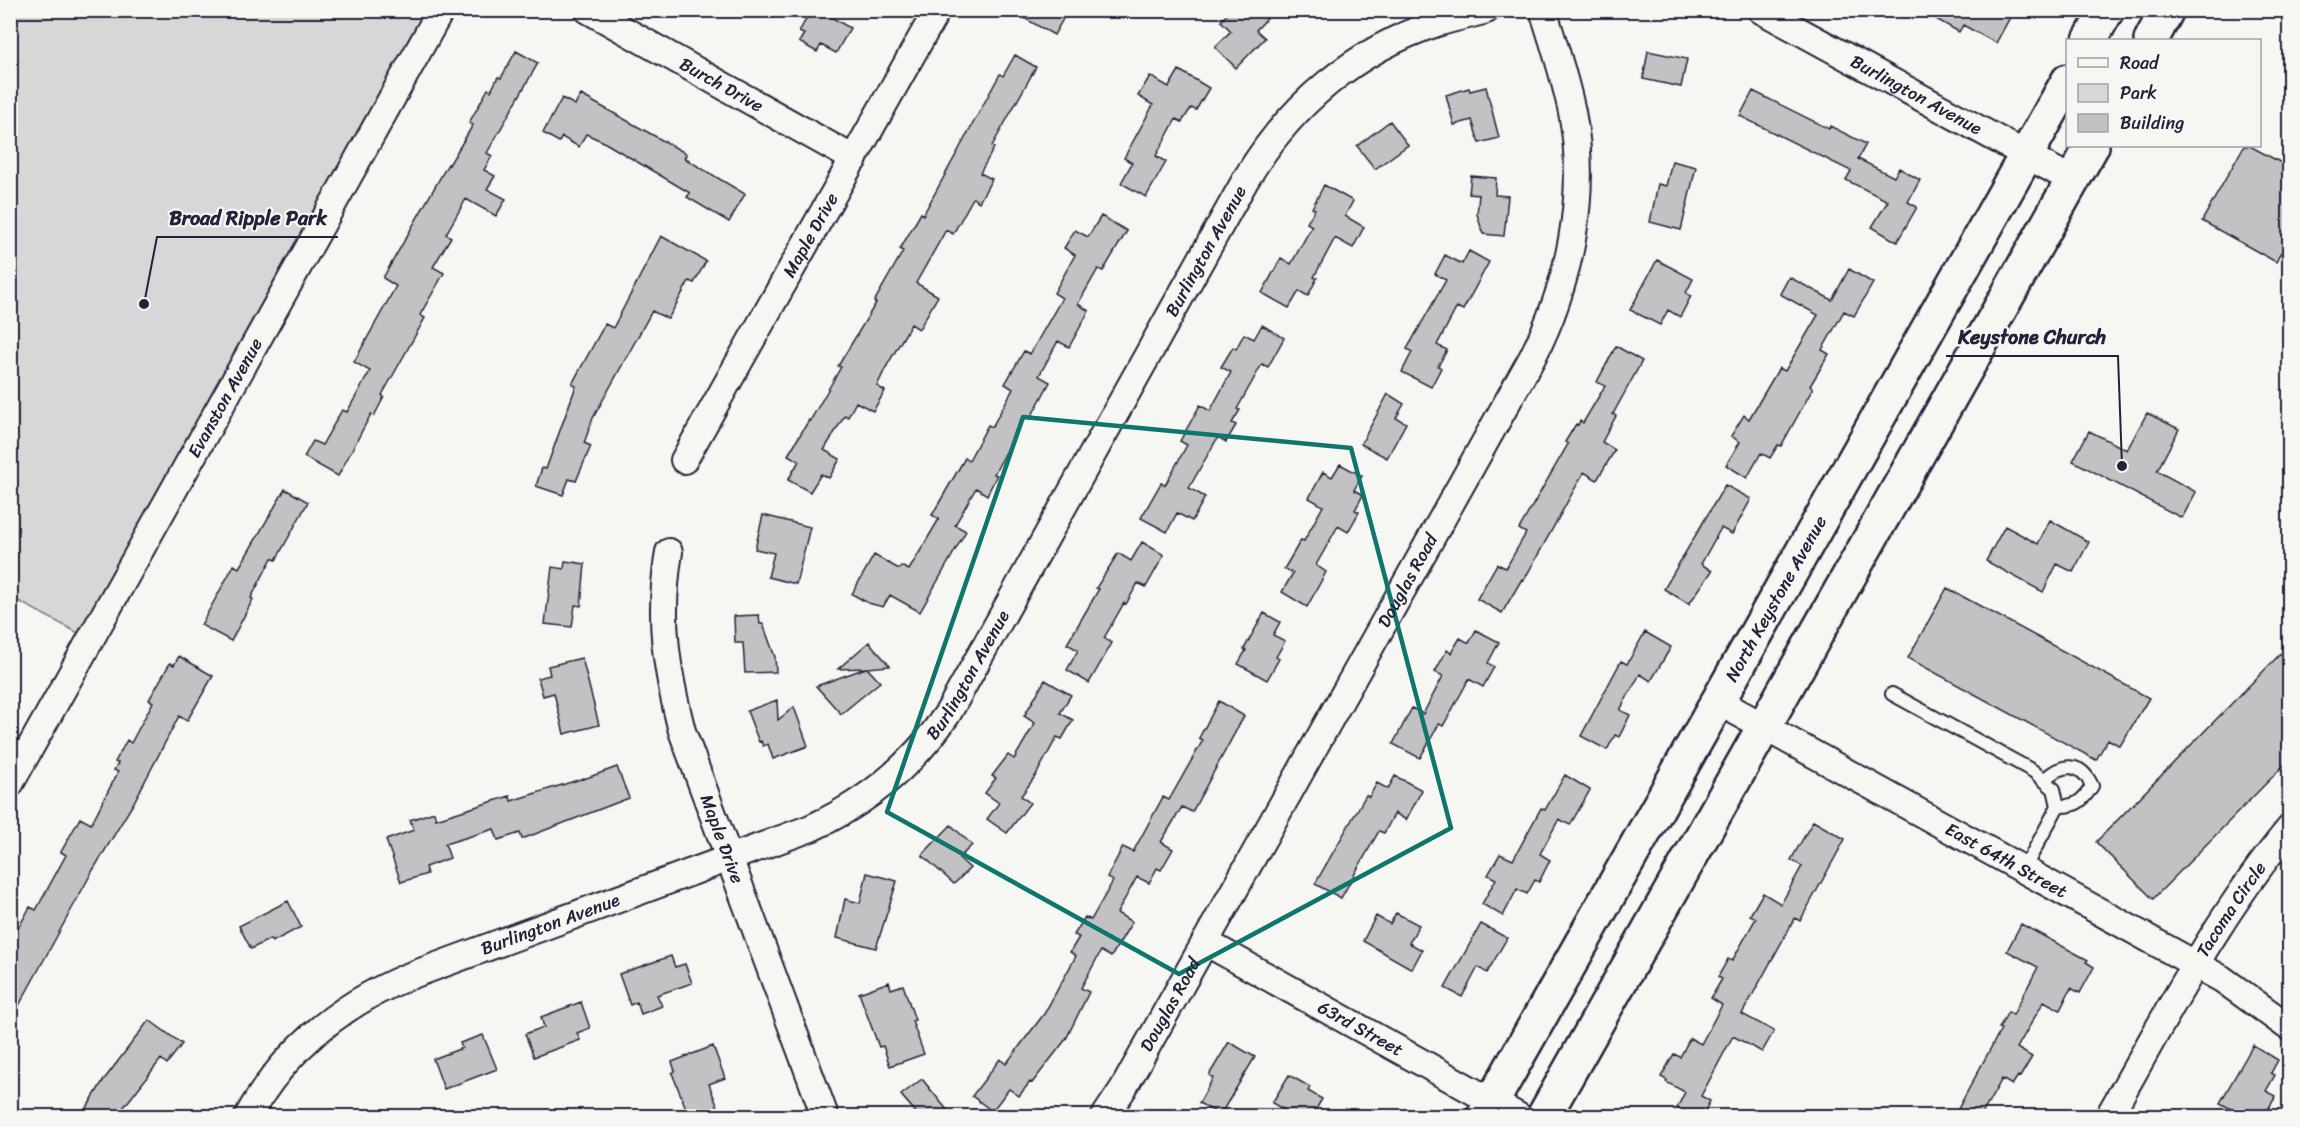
<svg xmlns="http://www.w3.org/2000/svg" width="2300" height="1127" font-family="Sriracha,sans-serif">
	<rect width="100%" height="100%" fill="#f6f6f2"/>
	<filter id="ink" filterUnits="userSpaceOnUse"><feTurbulence type="fractalNoise" baseFrequency=".0167" numOctaves="2"/><feDisplacementMap in="SourceGraphic" scale="12" xChannelSelector="R" yChannelSelector="G"/><feConvolveMatrix kernelMatrix="1 2 1 2 8 2 1 2 1" color-interpolation-filters="sRGB"/></filter>
	<g filter="url(#ink)">
		<path fill="#d7d7d7" stroke="#7c7c89" stroke-width="1.5" d="M10 11H441L91 640 11 597Z"/>
		<path fill="#c2c2c4" stroke="#22223b" stroke-width="1.5" d="M811 10H819L850 28 836 53 821 45 817 52 799 42 804 34 799 32Z
			M1010 10H1068L1054 35Z
			M1231 10H1275L1256 30 1265 38 1236 68 1215 47 1231 31 1221 21Z
			M1920 10H2014L1996 43 1963 25 1959 32Z
			M516 51 538 63 487 153 492 156 484 170 495 176 487 189 506 199 496 216 466 199 446 234 451 237 433 267 444 273 420 315 425 318 382 395 384 397 374 416 371 414 338 476 304 457 313 441 322 445 342 410 347 412 370 371 354 362 396 286 383 278 448 164 449 165 473 125 469 123 488 89 491 91 498 77 501 78Z
			M1648 51 1687 59 1681 87 1643 79Z
			M1015 55 1036 67 992 146 994 148 980 173 992 179 979 202 973 198 953 234 946 230 916 283 938 296 919 329 911 324 885 369 877 386 885 391 873 411 856 402 848 417 845 415 824 450 840 459 829 478 821 474 810 492 788 480 799 461 788 455 809 420 810 421 841 367 838 366 876 303 874 302 903 251 900 249 921 213 923 215 1000 74 1003 76Z
			M1179 70 1209 88 1196 110 1191 108 1182 122 1176 119 1156 156 1166 162 1146 197 1121 183 1132 163 1124 158 1153 105 1138 96 1150 76 1169 87Z
			M1486 87 1499 138 1479 143 1472 120 1454 125 1446 95 1469 88 1470 91Z
			M1753 91 1829 129 1830 126 1866 144 1858 159 1894 177 1899 168 1920 180 1908 202 1917 207 1897 242 1872 227 1888 201 1846 180 1851 171 1740 116Z
			M581 95 687 154 684 158 745 194 729 222 687 197 690 193 602 141 586 134 579 147 562 137 559 142 543 133 562 98 575 105Z
			M1390 121 1408 145 1375 169 1357 146Z
			M2244 146H2250L2289 167V237L2276 262 2202 221Z
			M1672 161 1696 167 1681 230 1650 222 1658 184 1666 186Z
			M1471 176 1496 178 1495 195 1508 196 1504 236 1483 234 1477 214 1479 195 1469 194Z
			M1324 185 1353 201 1345 216 1364 227 1353 248 1335 238 1314 277 1317 278 1308 296 1299 291 1289 308 1262 293 1281 258 1291 264 1312 226 1307 223 1315 209 1312 208Z
			M1101 216 1127 231 1103 271 1098 269 1078 304 1089 311 1069 347 1058 341 1039 376 1050 382 1030 419 1026 416 994 474 997 475 987 495 976 488 955 525 966 531 920 612 890 595 883 607 868 603 852 594 874 555 899 569 901 566 909 570 939 519 932 515 965 458 969 460 988 425 992 427 1013 389 1005 384 1024 351 1030 354 1062 298 1054 293 1075 255 1064 248 1075 230 1088 237Z
			M661 236 706 261 694 283 689 281 668 319 652 311 593 418 584 443 591 446 576 481 569 479 563 495 536 486 542 468 546 469 576 386 572 384 605 324 613 328Z
			M1469 251 1489 262 1463 310 1457 307 1437 345 1447 350 1438 366 1441 368 1431 387 1402 372 1412 352 1407 349 1446 280 1435 274 1445 255 1462 264Z
			M1657 260 1693 279 1686 293 1691 296 1680 317 1668 310 1660 325 1630 310Z
			M1849 269 1873 283 1854 316 1844 311 1822 350 1829 354 1810 386 1813 388 1781 446 1778 445 1770 458 1761 453 1747 478 1726 465 1740 442 1731 436 1744 415 1749 419 1779 368 1785 371 1818 315 1780 294 1789 277 1832 300Z
			M1262 325 1284 338 1268 367 1262 364 1237 409 1240 410 1232 423 1236 425 1226 442 1218 437 1189 488 1205 497 1192 521 1177 513 1167 532 1141 518 1161 483 1165 485 1187 445 1180 441 1200 405 1210 411 1231 372 1221 367 1233 347 1236 349 1244 334 1254 339Z
			M1616 346 1642 361 1613 414 1616 416 1602 442 1615 450 1597 480 1584 472 1524 580 1522 579 1502 613 1477 599 1497 564 1506 568 1526 533 1519 529 1568 444 1565 442 1576 424 1578 425 1580 421 1583 423 1605 386 1597 382Z
			M1388 394 1404 404 1396 418 1406 423 1387 458 1361 444Z
			M2147 413 2179 429 2157 471 2196 492 2182 518 2073 461 2089 431 2127 450Z
			M1340 464 1362 476 1354 490 1363 495 1355 510 1359 512 1348 532 1338 526 1316 565 1326 572 1307 607 1282 592 1293 573 1284 569 1301 540 1304 541 1323 506 1309 498 1323 472 1332 477Z
			M1725 485 1751 499 1732 534 1721 528 1701 564 1712 571 1689 604 1664 589Z
			M285 489 308 502 276 560 272 558 251 598 253 599 231 641 201 625 234 565 239 568Z
			M763 515 810 527 796 584 768 577 774 553 755 549Z
			M2050 520 2089 542 2073 572 2057 564 2043 592 1986 561 2005 526 2038 544Z
			M1142 542 1164 555 1146 587 1138 583 1126 604 1124 603 1104 638 1112 643 1089 683 1067 670 1078 650 1067 644 1099 589 1096 588 1118 553 1131 561Z
			M565 561 585 564 581 606 575 605 572 627 545 624 552 567 564 569Z
			M1947 588 2149 698 2120 746 2108 739 2096 760 1908 658Z
			M1264 613 1280 622 1273 635 1285 641 1276 657 1279 659 1267 680 1238 664 1246 650 1244 649Z
			M759 615 760 624H763L775 657 776 672 745 673 743 643H735L734 616Z
			M1476 630 1499 642 1488 663 1494 667 1483 687 1469 679 1443 726 1439 724 1420 758 1393 744 1412 708 1423 714 1443 676 1435 672 1447 650 1451 653 1460 638 1469 643Z
			M1645 632 1671 647 1651 681 1640 674 1620 710 1630 715 1619 737 1615 735 1607 750 1581 736 1621 661 1627 664Z
			M869 642 890 666 867 668 880 682 841 714 816 686 866 668 838 669Z
			M2289 645V760L2153 899 2096 842Z
			M179 656 213 676 187 721 179 716 133 804 93 870 10 1022V943L30 907 36 910 66 855 61 852 80 818 91 824 118 772 114 770 118 763 115 762 127 740 131 743 153 702 149 700 170 663 174 665Z
			M582 658 599 725 564 734 554 693 543 696 538 678 550 675 548 666Z
			M1045 680 1071 695 1060 713 1073 720 1062 739 1057 737 1036 775 1021 796 1030 803 1007 833 987 819 999 803 985 793 996 778 992 776 1008 755 1014 759 1035 723 1024 716Z
			M777 700 778 720 794 707 808 746 773 759 768 744 763 746 761 741 759 742 747 711Z
			M1219 701 1244 716 1192 812 1182 807 1161 842 1173 849 1161 870 1157 868 1149 883 1137 877 1117 913 1132 922 1111 957 1101 951 1081 988 1089 992 1066 1039 1032 1083 1030 1082 1019 1096 1009 1089 992 1111 972 1096 1000 1059 1006 1064 1044 1014 1076 956 1070 952 1079 937 1074 935 1085 917 1091 920 1113 881 1107 877 1123 847 1133 852 1163 797 1169 800 1203 740 1199 738Z
			M617 767 629 798 522 839 520 833 498 840 494 829 445 844 450 858 425 867 427 874 401 882 386 840 414 830 410 820 434 812 436 819 510 796 511 801 584 778V779Z
			M1565 775 1590 790 1570 825 1559 819 1540 854 1550 860 1539 882 1535 880 1527 894 1517 889 1503 916 1482 904 1496 879 1488 875 1500 854 1513 860 1541 808 1545 810Z
			M1395 776 1422 790 1406 820 1395 813 1384 833 1379 831 1341 898 1315 884 1366 795 1369 797 1377 783 1388 789Z
			M1813 821 1845 839 1800 921 1795 918 1742 1014 1774 1031 1762 1052 1733 1036 1701 1096 1710 1101 1702 1116H1693L1677 1108 1685 1092 1666 1082 1667 1080 1661 1077 1674 1054 1680 1057 1690 1038 1701 1044 1722 1005 1711 998 1722 979 1718 977 1728 959 1732 961 1756 918 1750 915 1763 893 1781 904 1802 866 1791 860Z
			M951 825 972 845 959 858 970 868 954 884 922 855Z
			M867 873 897 881 876 948 837 938 845 899 860 903Z
			M288 901 301 927 272 942 270 939 251 949 239 926Z
			M1396 913 1419 925 1409 943 1422 950 1412 969 1363 941 1376 916 1390 924Z
			M1481 924 1507 938 1487 973 1478 967 1462 997 1445 988Z
			M2021 924 2088 960 2086 962 2094 967 2080 993 2071 988 2060 1010 2044 1001 2017 1048 2032 1057 2020 1077 2018 1076 2012 1085 2002 1079 1981 1116H1971L1958 1109 2001 1029 1999 1028 2008 1012 2013 1015 2038 967 2007 951Z
			M671 956 675 967 685 964 692 983 657 995 662 1006 641 1014 637 1002 630 1005 619 974Z
			M889 982 891 989 903 985 915 1020 912 1021 924 1054 890 1066 883 1046 879 1047 859 993Z
			M581 1002 590 1028 577 1033 580 1040 534 1057 525 1034 544 1027 541 1017Z
			M149 1020 182 1044 167 1064 161 1059 117 1116H98L86 1109 103 1081Z
			M483 1035 497 1069 444 1089 433 1059 462 1048 460 1043Z
			M1229 1042 1255 1057 1220 1115 1199 1103 1213 1078 1209 1075Z
			M2253 1045 2278 1060 2271 1073 2275 1075 2266 1091 2276 1096 2264 1116H2244L2220 1103Z
			M713 1046 725 1078 709 1084 721 1116H689L672 1073 675 1071 672 1062Z
			M1289 1075 1310 1087 1308 1091 1322 1099 1312 1116H1295L1272 1103Z
			M922 1079 952 1116H919L901 1095Z"/>
		<g fill="none" stroke-linecap="round" stroke-linejoin="round">
			<g stroke="#22223b" stroke-width="16">
				<path id="service" d="M1892 694 2033 771 2054 789 2058 806 2024 869
					M2044 780C2061 763 2081 761 2092 786 2083 801 2076 807 2058 806"/>
			</g>
			<g stroke="#22223b" stroke-width="30">
				<g id="minor">
					<path id="s1" d="M588 10 854 159"/>
					<path id="s2" d="M1761 10 2072 180"/>
					<path id="s3" d="M684 460 937 10"/>
					<path id="s4" d="M669 552C658 618 666 668 682 731L825 1116"/>
					<path id="s5" d="M1719 702 2222 979 2290 1028"/>
					<path id="s6" d="M10 784 441 10"/>
					<path id="s7" d="M1205 942 1518 1116"/>
					<path id="s8" d="M248 1116C284 1051 338 1006 407 977L811 828C868 802 913 765 948 713L1246 179C1290 105 1355 50 1437 23 1453 18 1470 15 1486 10"/>
					<path id="s9" d="M1105 1116 1123 1089 1532 358C1570 284 1588 194 1572 112 1565 78 1554 44 1543 10"/>
					<path id="s10" d="M2109 1116C2165 1018 2217 916 2290 828"/>
				</g>
			</g>
			<g stroke="#22223b" stroke-width="38">
				<g id="primary">
					<path d="M2090 40 2107 10"/>
					<path d="M2151 40 2167 10"/>
					<path id="s11" d="M1484 1116 2068 81"/>
					<path d="M1544 1116 2092 146"/>
				</g>
			</g>
			<use href="#service" stroke="#f6f6f2" stroke-width="12"/>
			<use href="#minor" stroke="#f6f6f2" stroke-width="26"/>
			<use href="#primary" stroke="#f6f6f2" stroke-width="33"/>
		</g>
	</g>
	<path fill="none" stroke="#0f766e" stroke-width="4.5" stroke-linejoin="round" d="M1023 417 1351 448 1451 828 1179 974 887 812Z"/>
	<g text-anchor="middle" stroke-width="4.5" stroke-linejoin="round" paint-order="stroke">
		<g font-size="18" fill="#22223b" stroke="#f6f6f2">
			<text dy="6" stroke="none"><textPath href="#s1" startOffset="153">Burch Drive</textPath></text>
			<text dy="6" stroke="none"><textPath href="#s2" startOffset="177">Burlington Avenue</textPath></text>
			<text dy="6" stroke="none"><textPath href="#s3" startOffset="258">Maple Drive</textPath></text>
			<text dy="6" stroke="none"><textPath href="#s8" startOffset="1356">Burlington Avenue</textPath></text>
			<text dy="6" stroke="none"><textPath href="#s6" startOffset="442">Evanston Avenue</textPath></text>
			<text dy="6" stroke="none"><textPath href="#s9" startOffset="615">Douglas Road</textPath></text>
			<text dy="6" stroke="none"><textPath href="#s11" startOffset="594">North Keystone Avenue</textPath></text>
			<text dy="6" stroke="none"><textPath href="#s8" startOffset="870">Burlington Avenue</textPath></text>
			<text dy="6" stroke="none"><textPath href="#s4" startOffset="296">Maple Drive</textPath></text>
			<text dy="6" stroke="none"><textPath href="#s5" startOffset="328">East 64th Street</textPath></text>
			<text dy="6" stroke="none"><textPath href="#s10" startOffset="240">Tacoma Circle</textPath></text>
			<text dy="6" stroke="none"><textPath href="#s8" startOffset="368">Burlington Avenue</textPath></text>
			<text dy="6" stroke="none"><textPath href="#s9" startOffset="129">Douglas Road</textPath></text>
			<text dy="6" stroke="none"><textPath href="#s7" startOffset="178">63rd Street</textPath></text>
		</g>
	</g>
	<path fill="none" stroke="#22223b" stroke-width="2" d="M144 304L157 237H338M2122 466L2118 356H1946"/>
	<g fill="#22223b" stroke="#f6f6f2" stroke-width="2">
		<circle cx="144" cy="304" r="6"/>
		<circle cx="2122" cy="466" r="6"/>
	</g>
	<g font-size="20" text-anchor="middle" font-weight="bold" fill="#22223b" stroke="#f6f6f2" stroke-width="4.5" stroke-linejoin="round" paint-order="stroke">
		<text x="248" y="225">Broad Ripple Park</text>
		<text x="2032" y="344">Keystone Church</text>
	</g>
	<rect width="2300" height="1127" fill="none" stroke="#f6f6f2" stroke-width="36"/>
	<rect x="18" y="18" width="2264" height="1091" fill="none" stroke="#22223b" stroke-width="2" filter="url(#ink)"/>
	<rect x="2066" y="39" width="195" height="108" fill="#f6f6f2" stroke="#a1a1a9" stroke-width="1.5"/>
	<rect x="2078" y="58" width="30" height="9" fill="#f6f6f2" stroke="#a1a1a9" stroke-width="1.5"/>
	<text x="2120" y="69" font-size="18" fill="#22223b">Road</text>
	<rect x="2078" y="84" width="30" height="18" fill="#d7d7d7" stroke="#a1a1a9" stroke-width="1.5"/>
	<text x="2120" y="99" font-size="18" fill="#22223b">Park</text>
	<rect x="2078" y="114" width="30" height="18" fill="#c2c2c4" stroke="#a1a1a9" stroke-width="1.5"/>
	<text x="2120" y="129" font-size="18" fill="#22223b">Building</text>
</svg>
